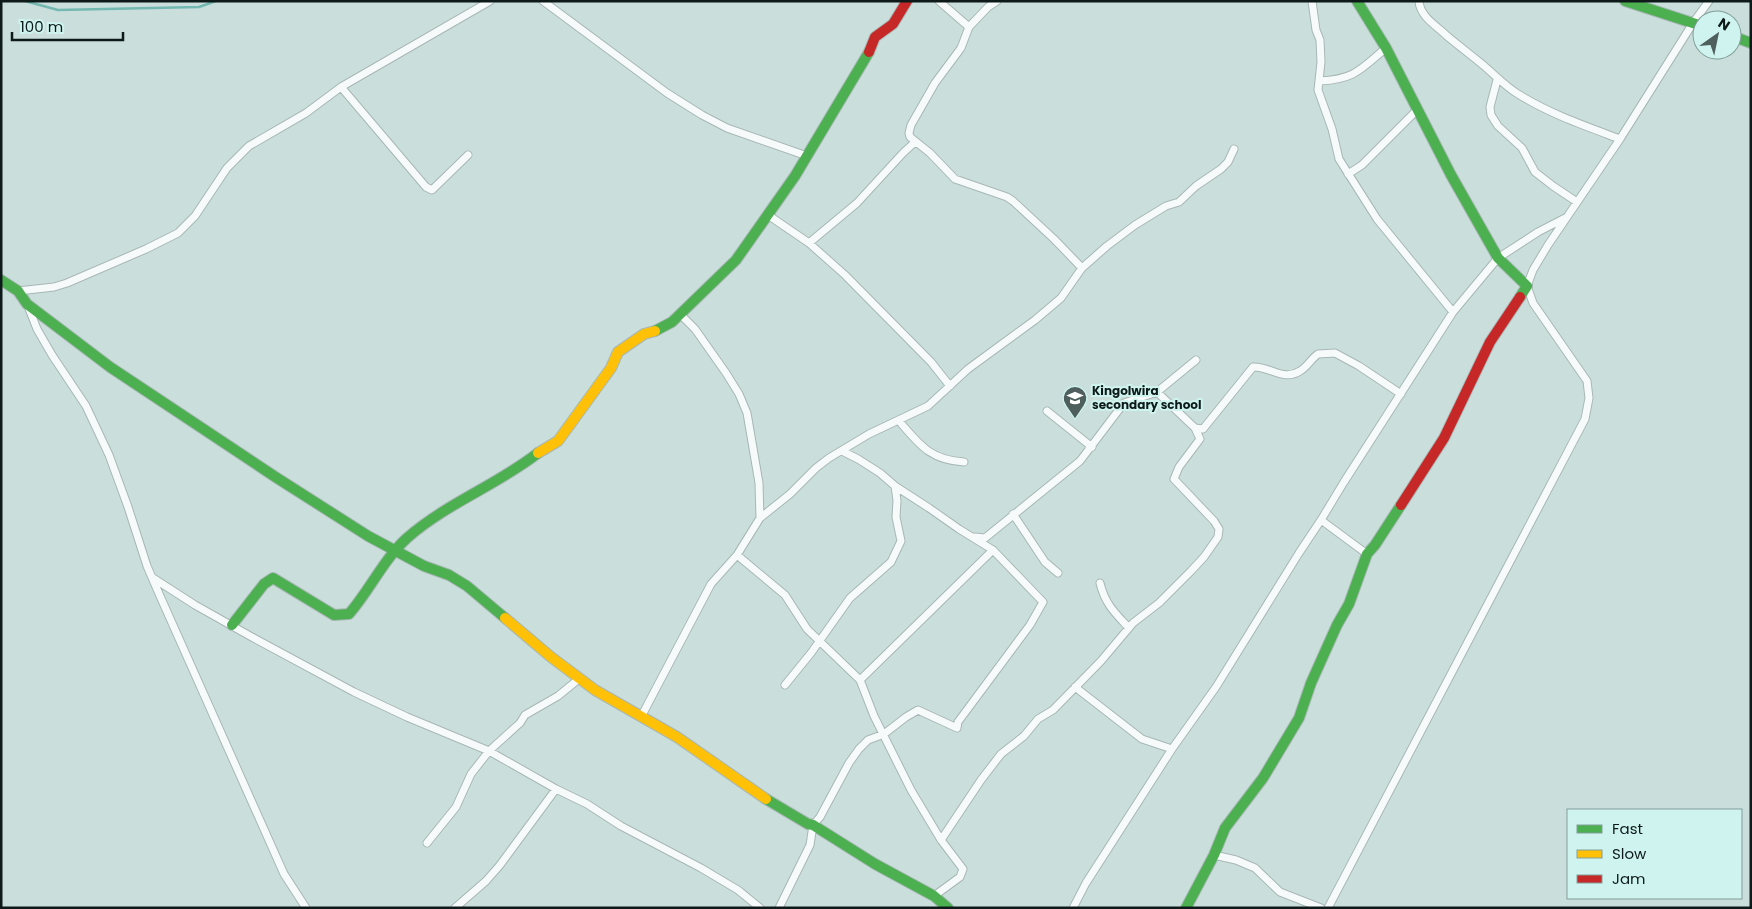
<svg xmlns="http://www.w3.org/2000/svg" width="1752" height="909" font-family="Poppins,sans-serif">
	<rect width="100%" height="100%" fill="#cadfdc"/>
	<g fill="none" stroke-linecap="round" stroke-linejoin="round">
		<path stroke="#74b8b2" stroke-width="2.5" d="M25 1 58 10 199 7 216 1"/>
		<g stroke="#a7b7b5" stroke-width="9">
			<path id="street" d="M543 1 667 93 702 115 727 128 807 156
				M939 1 969 27
				M997 1 988 7 969 27 961 48 935 83 911 125 909 133 910 137 930 153 955 179 1007 197 1013 201 1054 239 1082 268
				M1312 1 1316 30 1320 40 1321 62 1318 90 1332 129 1339 159 1377 219 1453 312
				M1419 1C1420 17 1437 26 1447 36 1459 46 1471 55 1483 65 1495 75 1505 86 1518 94 1550 114 1585 126 1620 139
				M1497 80 1490 107 1491 115 1498 126 1522 148 1535 172 1553 186 1577 202
				M1320 81C1355 79 1360 70 1386 48
				M341 87 426 187 432 190 468 155
				M1348 174 1362 165 1417 110
				M768 215 809 243 845 275 931 362 950 386
				M809 243 857 203 903 153 915 142
				M18 291 54 287 67 283 146 249 178 233 195 216 227 168 249 146 306 113 341 87 490 1
				M28 306 37 329 52 355 86 406 109 455 128 507 147 566 160 596 284 874 306 908
				M680 314 695 329 726 373 739 394 747 413 759 483 760 518
				M1047 411 1092 447
				M899 421C920 445 930 460 964 462
				M1195 428 1203 429 1253 367C1270 366 1283 382 1300 371 1307 367 1311 359 1318 354L1335 353 1359 366 1401 394
				M1013 514 1045 562 1058 573
				M1321 520 1367 554
				M975 537 985 538 1080 461 1124 403 1157 392 1196 360
				M737 555 785 595 807 629 860 680 874 716 911 790 941 840 963 869 960 877 934 896
				M153 578 195 605 250 636 354 692 407 717 489 751 556 789 587 804 621 826 701 868 738 890 760 908
				M1100 583C1105 604 1115 613 1129 628
				M860 680 993 550
				M785 685 811 653 850 598 891 562 901 541 896 517 897 501 895 486
				M1075 687 1142 739 1172 749
				M641 717 711 584 737 555 760 518 790 494 816 468 829 458 869 434 928 406 968 369 1035 320 1061 298 1082 268 1107 246 1135 225 1166 206 1179 202 1196 186 1221 169 1228 162 1234 149
				M941 840 981 780 1001 754 1024 736 1038 719 1053 710 1101 661 1133 623 1159 603 1191 571 1204 557 1218 537 1219 529 1214 521 1174 479 1179 467 1200 439 1195 428 1157 392
				M427 843 456 807 471 774 489 751 520 723 525 715 558 696 580 678
				M1214 855 1236 860 1255 868 1280 892 1321 908
				M455 908 486 881 500 865 556 789
				M779 908 810 845 813 825 820 817 849 763 859 749 868 740 884 734 906 717 918 710 957 728 958 722 1030 625 1043 602 993 550 959 529 929 508 895 486 880 473 858 459 842 451
				M1073 908 1086 883 1172 749 1216 687 1299 553 1321 520 1344 482 1453 312 1498 258 1538 232 1567 217
				M1328 908 1585 419 1589 398 1587 381 1533 303 1527 286 1533 270 1548 245 1620 139 1693 23 1709 1"/>
		</g>
		<g stroke="#a7b7b5" stroke-width="12">
			<path id="fast" d="M1357 1 1386 48 1451 175 1498 258 1527 286 1520 297
				M1625 1 1702 26
				M1732 36 1751 43
				M1 280 18 291 27 304 110 367 277 478 368 536 424 566 449 575 467 586 505 618
				M655 331 672 322 736 260 795 176 869 52
				M232 625 264 584 273 578 334 615 349 614C370 590 383 560 407 538 447 503 497 485 538 453
				M766 799 808 824 813 825 875 864 934 896 948 908
				M1186 908 1214 855 1225 828 1263 778 1299 718 1311 683 1337 625 1349 604 1367 554 1375 545 1401 505"/>
		</g>
		<g stroke="#a7b7b5" stroke-width="12">
			<path id="slow" d="M538 453 558 441 611 368 618 352 644 334 655 331
				M505 618 551 657 595 690 677 737 766 799"/>
		</g>
		<g stroke="#a7b7b5" stroke-width="12">
			<path id="jam" d="M869 52 875 37 893 24 907 1
				M1401 505 1444 438 1490 342 1520 297"/>
		</g>
		<use href="#street" stroke="#f7fafa" stroke-width="7"/>
		<use href="#fast" stroke="#4caf50" stroke-width="10"/>
		<use href="#slow" stroke="#ffc107" stroke-width="10"/>
		<use href="#jam" stroke="#c62828" stroke-width="10"/>
	</g>
	<defs>
		<g id="school-pin" transform="scale(1.25)"><path d="M0 17L-7.5 6A9.5 9.5 0 1 1 7.5 6Z" fill="#4f5f5d" stroke="#cff4ef"/><path d="M0-5L7-2L0 1L-7-2ZM-4 1L0 2.5L4 1V4Q0 6-4 4Z" fill="#fff"/></g>
	</defs>
	<g fill-rule="evenodd">
		<use href="#school-pin" x="1075" y="398"/>
	</g>
	<g text-anchor="middle" stroke-width="4" stroke-linejoin="round" paint-order="stroke">
		<g font-size="12" font-weight="bold" fill="#0d1a19" stroke="#cff4ef" text-anchor="start">
			<text x="1092" y="395">Kingolwira<tspan x="1092" dy="14">secondary school</tspan></text>
		</g>
	</g>
	<rect width="1752" height="909" fill="none" stroke="#0d1a19" stroke-width="5"/>
	<rect x="1567" y="809" width="175" height="90" fill="#cff4ef" stroke="#819d99"/>
	<rect x="1577" y="825" width="25" height="8" fill="#4caf50" stroke="#819d99"/>
	<text x="1612" y="834" font-size="15" fill="#0d1a19">Fast</text>
	<rect x="1577" y="850" width="25" height="8" fill="#ffc107" stroke="#819d99"/>
	<text x="1612" y="859" font-size="15" fill="#0d1a19">Slow</text>
	<rect x="1577" y="875" width="25" height="8" fill="#c62828" stroke="#819d99"/>
	<text x="1612" y="884" font-size="15" fill="#0d1a19">Jam</text>
	<g transform="translate(1717 35) rotate(33)"><circle r="24" fill="#cff4ef" stroke="#819d99"/>
	<path d="M0-4L9 19L0 12L-9 19Z" fill="#4f5f5d"/>
	<text y="-8" font-size="14" font-weight="bold" text-anchor="middle" fill="#0d1a19">N</text>
	</g>
	<path d="M12 32v8h111v-8" fill="none" stroke="#0d1a19" stroke-width="2.5"/>
	<text x="20" y="32" font-size="15" fill="#0d1a19" stroke="#cff4ef" stroke-width="4" paint-order="stroke">100 m</text>
</svg>
